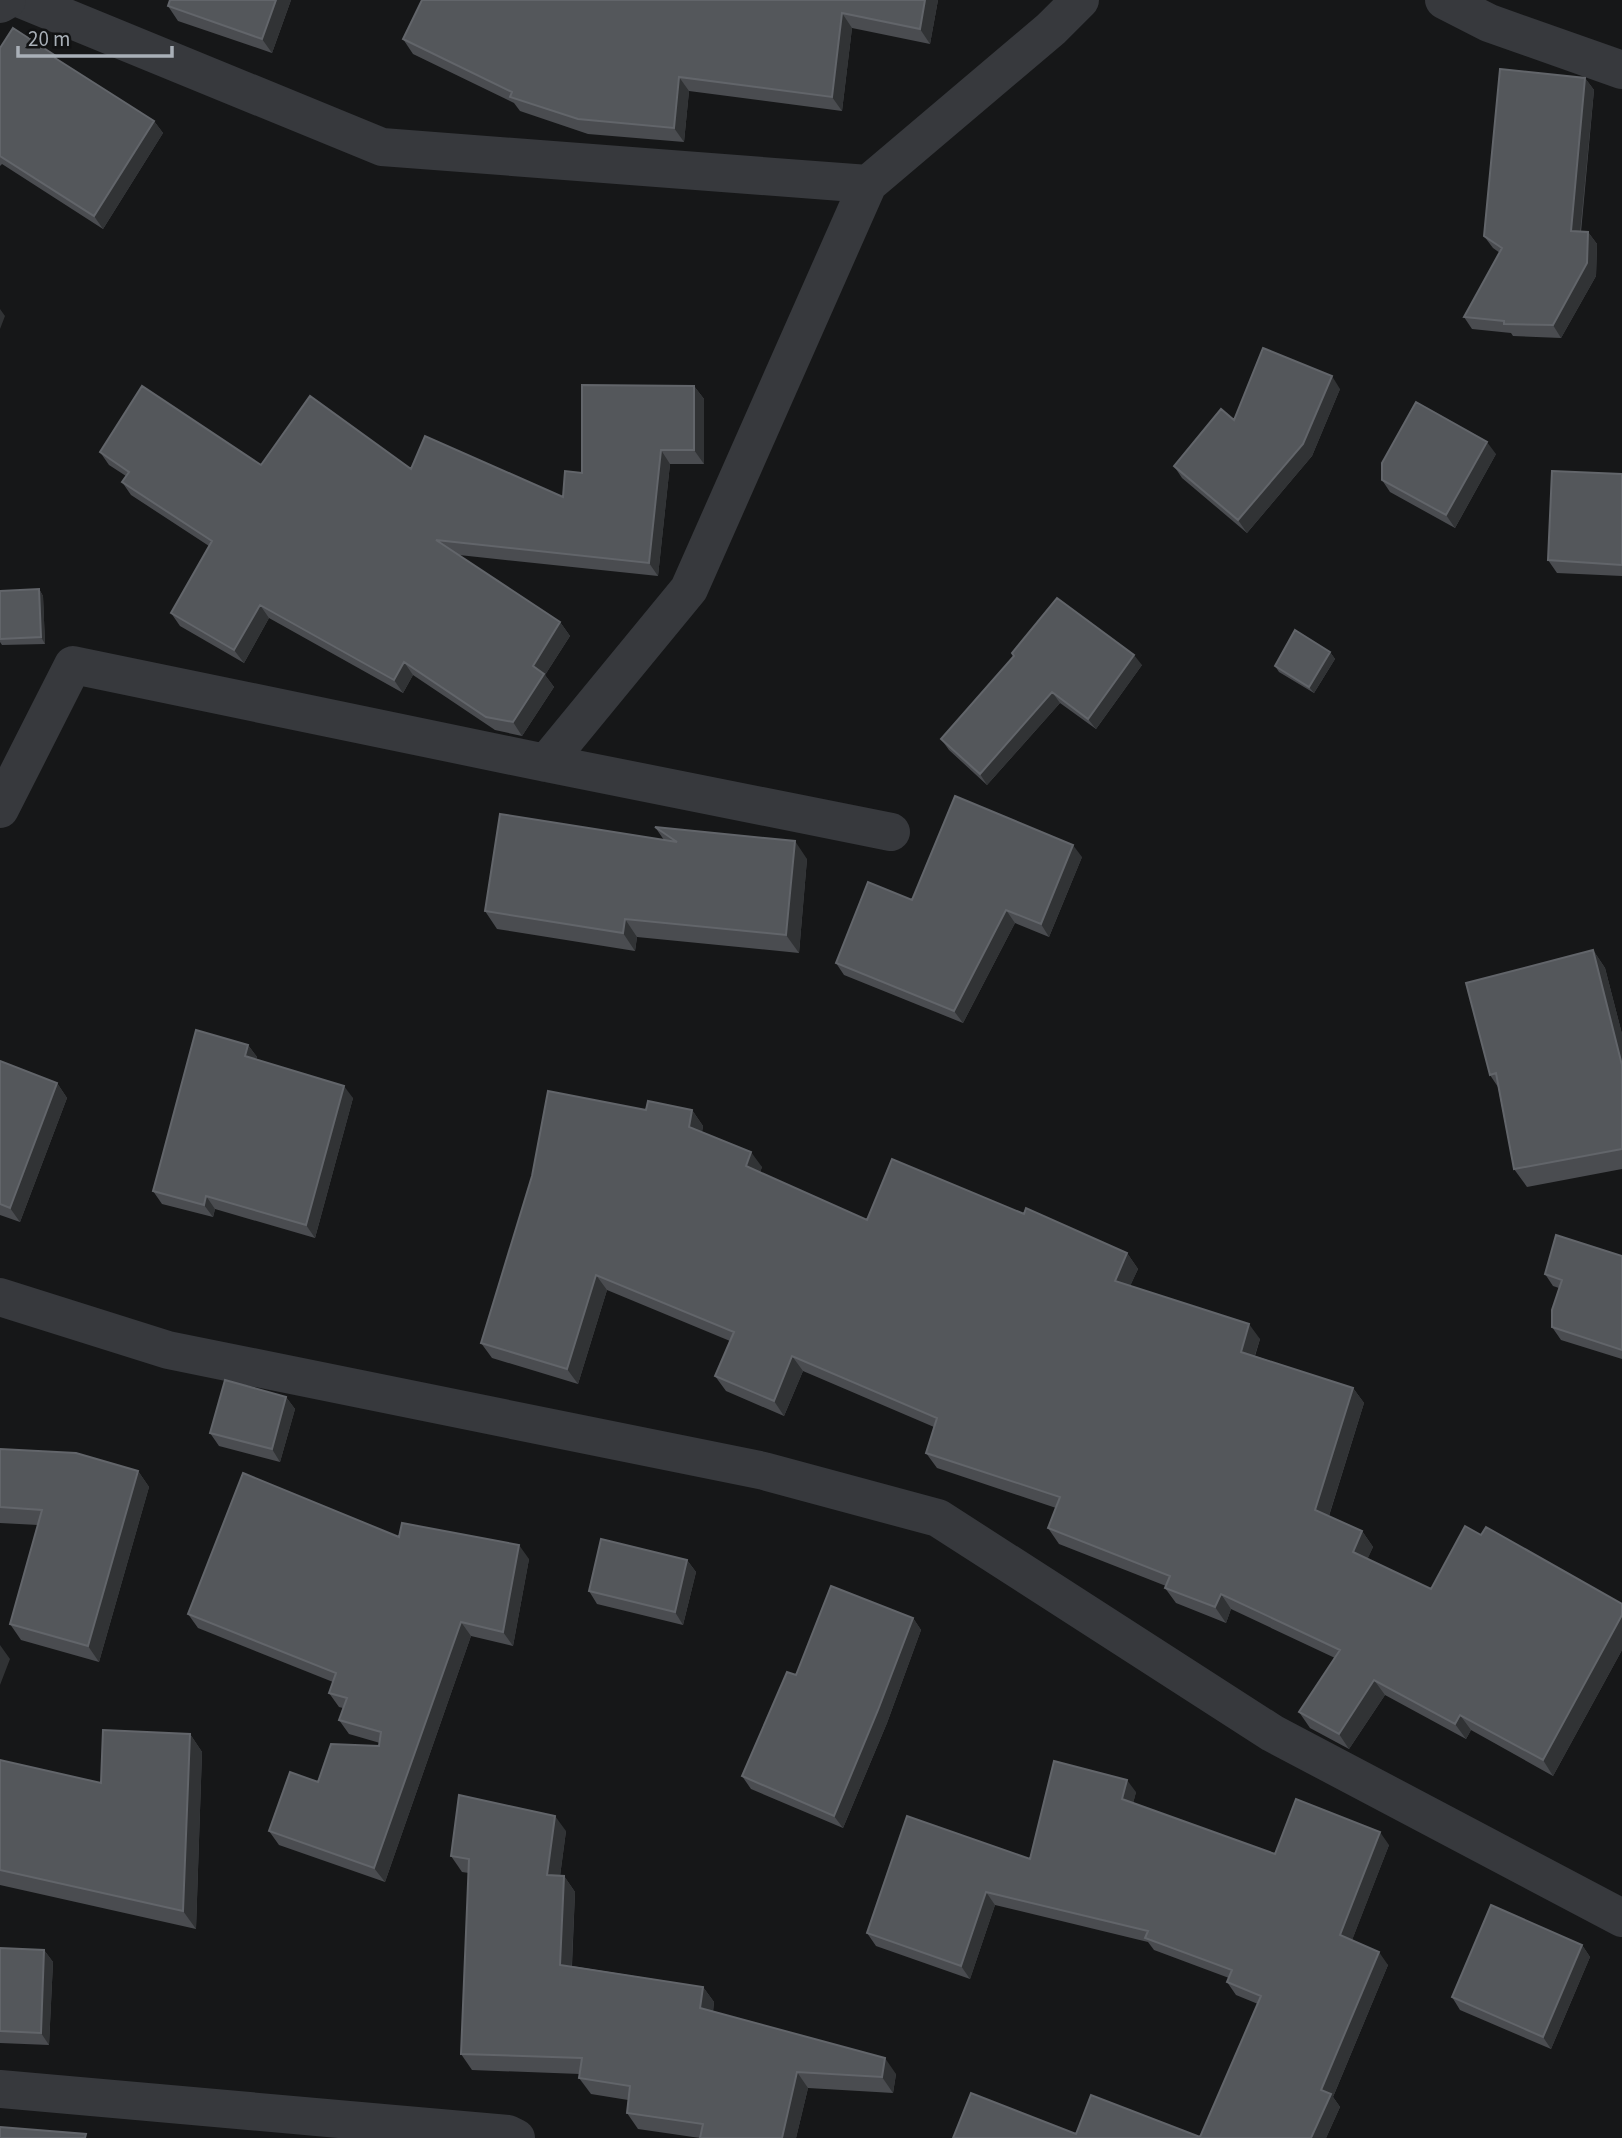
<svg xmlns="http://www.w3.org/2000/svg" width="1622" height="2138" font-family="'Source Sans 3',sans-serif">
	<rect width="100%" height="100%" fill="#161718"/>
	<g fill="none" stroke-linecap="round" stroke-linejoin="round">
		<path stroke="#37393d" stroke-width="38" d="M23 0 382 147 868 184 689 589 546 763
			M1444 0 1489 23 1622 70
			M868 184 1051 29 1080 0
			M0 809 73 665 546 763 891 832
			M0 1297 168 1350 764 1471 938 1518 1272 1733 1622 1918
			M0 2089 508 2134 516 2138"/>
		<path stroke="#37393d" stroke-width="38" d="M0 4 7 0"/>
	</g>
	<path fill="#4a4c50" d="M291 0 272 53 178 21 168 6Z
		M422 0H938L930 44 852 28 842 111 689 91 684 142 588 134 520 111 514 103 413 54 403 39Z
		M0 48 59 61 154 121 163 133 103 229 2 164 0 166Z
		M1585 78 1594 90 1581 232H1588L1597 244 1596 276 1561 338 1513 336 1511 333 1472 329 1464 317 1500 253 1493 248 1484 236Z
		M694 386 704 399V464H670L658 576 459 555 560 622 570 636 545 675 554 687 522 736 495 730 413 675 403 693 269 618 244 663 180 626 171 613 209 546 131 495 122 482 126 476 109 465 100 452 261 465 411 469 563 497 582 473Z
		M1340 389 1312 456 1247 533 1182 478 1174 466 1234 420Z
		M1496 454 1455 528 1390 492 1382 480Z
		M1622 474V576L1557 573 1548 560Z
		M39 589 43 596 45 644 2 645 0 642V591Z
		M1330 652 1335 659 1314 693 1279 672 1275 666Z
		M1012 653 1142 665 1096 729 1060 703 987 785 949 750 941 739 1014 656Z
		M655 827 807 859 799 953 637 937 635 951 497 929 485 911 664 840Z
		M1082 857 1049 937 1015 923 963 1023 844 975 836 963Z
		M1593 950 1605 968 1622 1034V1169L1527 1187 1514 1169 1498 1087 1490 1075Z
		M248 1045 257 1057 256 1059 353 1098 315 1238 215 1209 213 1217 162 1204 153 1191Z
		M0 1061 57 1083 67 1098 20 1222 0 1215Z
		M646 1110H692L703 1126 702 1132 762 1167 760 1172 867 1220 1024 1214 1127 1253 1138 1269 1130 1286 1260 1339 1255 1356 1353 1388 1364 1403 1329 1516 1362 1531 1373 1547 1367 1559 1431 1589 1481 1535 1622 1604V1650L1553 1776 1471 1730 1466 1739 1385 1695 1349 1749 1310 1728 1299 1712 1335 1658 1231 1609 1226 1623 1176 1603 1165 1588 1166 1586 1059 1544 1048 1528 1056 1508 937 1468 926 1453 934 1427 803 1371 784 1416 726 1391 715 1376 730 1341 607 1290 578 1384 492 1358 481 1343Z
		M1622 1256V1359L1561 1340 1552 1327 1559 1288 1553 1286 1545 1274Z
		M286 1397 295 1409 280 1462 219 1446 210 1433Z
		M0 1449 138 1471 149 1487 99 1662 21 1640 10 1624 38 1525 0 1523Z
		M399 1537 529 1559 513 1646 471 1636 385 1882 279 1845 269 1831 318 1782 379 1746 380 1743 349 1734 339 1720 343 1708 339 1707 329 1693 333 1682 198 1628 188 1614Z
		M687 1560 696 1572 683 1625 597 1604 589 1591Z
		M913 1618 921 1630 887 1723 843 1828 751 1789 742 1776 796 1675Z
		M190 1734 202 1752 196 1929 0 1885V1760L101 1783Z
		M1136 1792 1133 1803 1275 1854 1389 1845 1352 1940 1388 1965 1333 2097 1340 2107 1326 2138H953L1076 2134 1200 2137 1258 2004 1236 1995 1227 1982 1229 1978 1154 1950 1148 1942 995 1905 970 1979 876 1946 867 1933 1030 1859Z
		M566 1831 560 1876H564L575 1892 572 1966 703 1987 714 2002 713 2012 896 2074 893 2093 808 2088 796 2138H700L638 2129 627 2113 628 2100 591 2094 579 2078 580 2074 472 2070 461 2054 469 1873 462 1872 451 1856Z
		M1582 1945 1590 1957 1551 2049 1460 2010 1452 1997Z
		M0 1948 44 1950 53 1962 49 2045 0 2043Z"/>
	<path fill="#313335" d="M276 0H291L272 53 262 39Z
		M925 0H938L930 44 920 29Z
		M842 13 852 28 842 111 832 97Z
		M679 77 689 91 684 142 674 128Z
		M1585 78 1594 90 1579 244 1571 231Z
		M154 121 163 133 103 229 94 216Z
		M1588 232 1597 244 1596 276 1561 338 1553 325Z
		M0 309 5 316 0 329Z
		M1332 376 1340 389 1312 456 1247 533 1238 520Z
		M694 386 704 399V464L694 450Z
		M1487 442 1496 454 1455 528 1446 515Z
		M661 450 670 464 658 576 649 563Z
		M39 589 43 596 45 644 41 637Z
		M260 605 269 618 244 663 234 650Z
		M560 622 570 636 545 675 554 687 522 736 513 722 533 666Z
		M1330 652 1335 659 1314 693 1309 687Z
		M1134 655 1142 665 1096 729 1088 719Z
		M404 662 413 675 403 693 394 680Z
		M1052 692 1060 703 987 785 980 774Z
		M795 841 807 859 799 953 786 935Z
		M1073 845 1082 857 1049 937 1041 924Z
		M1006 910 1015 923 963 1023 954 1011Z
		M625 919 637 937 635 951 623 933Z
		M1593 950 1605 968 1622 1034V1065Z
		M248 1045 257 1057 253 1068 245 1056Z
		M57 1083 67 1098 20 1222 10 1208Z
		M344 1086 353 1098 315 1238 306 1225Z
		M692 1110 703 1126 700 1142 689 1127Z
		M751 1152 762 1167 757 1181 746 1166Z
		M206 1196 215 1209 213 1217 204 1205Z
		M1127 1253 1138 1269 1125 1297 1115 1281Z
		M596 1275 607 1290 578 1384 567 1369Z
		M1249 1324 1260 1339 1251 1367 1241 1352Z
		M792 1356 803 1371 784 1416 774 1401Z
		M1353 1388 1364 1403 1326 1525 1315 1510Z
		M286 1397 295 1409 280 1462 272 1449Z
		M138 1471 149 1487 99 1662 88 1646Z
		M1362 1531 1373 1547 1364 1567 1353 1552Z
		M519 1545 529 1559 513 1646 503 1632Z
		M687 1560 696 1572 683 1625 675 1612Z
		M1221 1594 1231 1609 1226 1623 1215 1607Z
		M1622 1615V1650L1553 1776 1543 1760Z
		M913 1618 921 1630 887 1723 843 1828 834 1816Z
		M461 1622 471 1636 385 1882 374 1868Z
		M0 1645 10 1659 0 1685Z
		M1374 1680 1385 1695 1349 1749 1339 1734Z
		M1460 1715 1471 1730 1466 1739 1455 1724Z
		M190 1734 202 1752 196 1929 183 1911Z
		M1127 1780 1136 1792 1131 1812 1122 1799Z
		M555 1816 566 1831 558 1891 547 1875Z
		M1380 1832 1389 1845 1349 1948 1340 1935Z
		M564 1876 575 1892 571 1981 560 1965Z
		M986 1892 995 1905 970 1979 961 1966Z
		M1582 1945 1590 1957 1551 2049 1543 2037Z
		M44 1950 53 1962 49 2045 41 2033Z
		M1379 1952 1388 1965 1333 2097 1340 2107 1326 2138H1311L1321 2090Z
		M703 1987 714 2002 711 2024 700 2008Z
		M885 2058 896 2074 893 2093 882 2077Z
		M797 2072 808 2088 796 2138H782Z"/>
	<path fill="#54575b" stroke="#62656a" stroke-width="2" d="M170 0H276L262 39 168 6Z
		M422 0H925L920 29 842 13 832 97 679 77 674 128 578 119 510 97 512 92 403 39Z
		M13 28 56 56 55 58 154 121 94 216 0 156V48Z
		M1500 69 1585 78 1571 231 1588 232 1587 263 1553 325 1504 324V321L1464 317 1502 248 1484 236Z
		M1263 348 1332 376 1303 444 1238 520 1174 466 1221 409 1234 420Z
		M582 385 694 386V450H661L649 563 436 540 560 622 533 666 544 674 513 722 486 717 404 662 394 680 260 605 234 650 171 613 212 541 122 482 129 472 100 452 142 386 261 465 310 396 411 469 425 436 563 497 565 471 582 473Z
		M1416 402 1487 442 1446 515 1382 480V463Z
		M1552 471 1622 474V565L1548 560Z
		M39 589 41 637 0 639V591Z
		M1057 598 1134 655 1088 719 1052 692 980 774 941 739 1014 656 1012 653Z
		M1295 630 1330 652 1309 687 1275 666Z
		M955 796 1073 845 1041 924 1006 910 954 1011 836 963 868 882 912 900Z
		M500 814 677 842 655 827 795 841 786 935 625 919 623 933 485 911Z
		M1593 950 1622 1065V1149L1514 1169 1496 1073 1490 1075 1466 983Z
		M196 1030 248 1045 245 1056 344 1086 306 1225 206 1196 204 1205 153 1191Z
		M0 1061 57 1083 10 1208 0 1204Z
		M548 1091 646 1110 648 1101 692 1110 689 1127 751 1152 746 1166 867 1220 892 1159 1024 1214 1026 1208 1127 1253 1115 1281 1249 1324 1241 1352 1353 1388 1315 1510 1362 1531 1353 1552 1431 1589 1465 1526 1481 1535 1486 1527 1622 1604V1615L1543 1760 1460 1715 1455 1724 1374 1680 1339 1734 1299 1712 1340 1650 1221 1594 1215 1607 1165 1588 1170 1576 1048 1528 1060 1497 926 1453 937 1418 792 1356 774 1401 715 1376 734 1332 596 1275 567 1369 481 1343 532 1176Z
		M1556 1235 1622 1256V1350L1552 1327V1310L1562 1280 1545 1274Z
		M225 1380 286 1397 272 1449 210 1433Z
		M0 1449 76 1453 138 1471 88 1646 10 1624 42 1510 0 1507Z
		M243 1473 399 1537 402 1523 519 1545 503 1632 461 1622 374 1868 269 1831 290 1772 318 1782 331 1744 379 1746 381 1732 339 1720 347 1698 329 1693 336 1673 188 1614Z
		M601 1539 687 1560 675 1612 589 1591Z
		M831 1586 913 1618 878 1710 834 1816 742 1776 787 1672 796 1675Z
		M103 1730 190 1734 183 1911 0 1870V1760L101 1783Z
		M1054 1761 1127 1780 1122 1799 1275 1854 1296 1799 1380 1832 1340 1935 1379 1952 1321 2090 1331 2094 1311 2138H953L971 2093 1076 2134 1091 2095 1200 2137 1261 1996 1227 1982 1232 1970 1145 1938 1148 1931 986 1892 961 1966 867 1933 907 1816 1030 1859Z
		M459 1795 555 1816 547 1875 564 1876 560 1965 703 1987 700 2008 885 2058 882 2077 797 2072 782 2138H700L703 2124 627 2113 630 2086 579 2078 582 2058 461 2054 469 1859 451 1856Z
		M1491 1905 1582 1945 1543 2037 1452 1997Z
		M0 1948 44 1950 41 2033 0 2031Z
		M0 2127 86 2134 85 2138H0Z"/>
	<path d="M18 46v10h154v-10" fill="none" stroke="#a9b0b8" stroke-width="3.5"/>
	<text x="28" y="46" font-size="21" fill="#a9b0b8" stroke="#111213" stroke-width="5" paint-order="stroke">20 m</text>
</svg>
